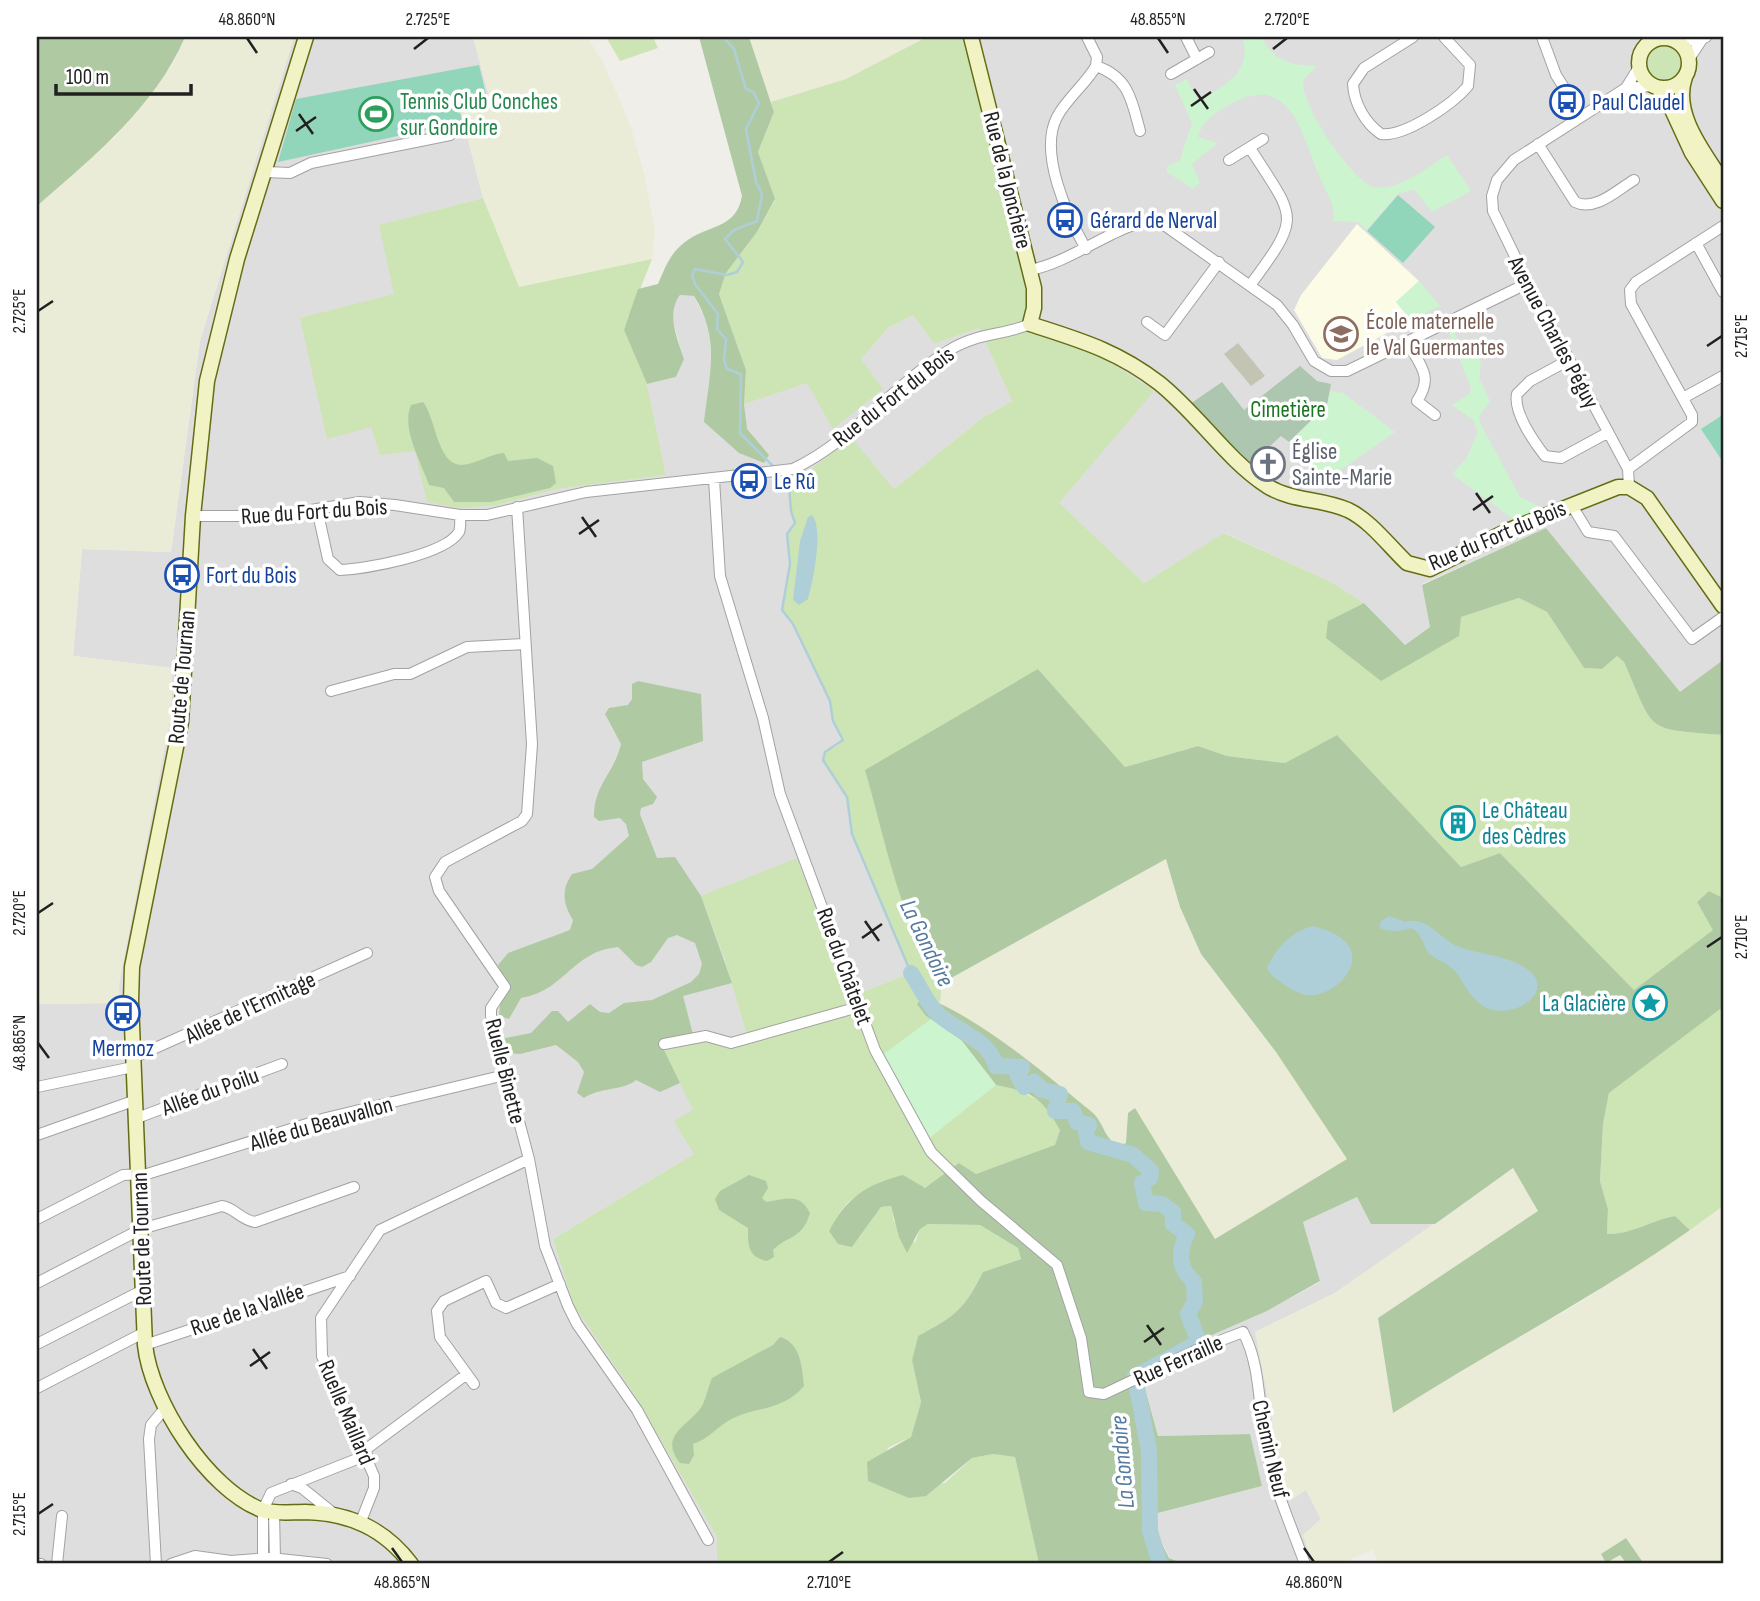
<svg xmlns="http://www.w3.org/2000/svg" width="1760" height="1601" font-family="'Sofia Sans Condensed',sans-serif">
	<rect width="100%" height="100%" fill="#f0eee9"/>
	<path fill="#dfdede" d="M294 37H473L490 100 460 108 483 198 380 225 395 294 300 319 372 427 415 450 498 505 557 489 666 475 647 384 676 377 684 359 673 322V305L680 295 694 296 709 327 712 376 708 399 861 359 888 328 913 315 934 344 979 328 1012 401 982 418 894 489 851 438 805 474 780 482 789 486 791 511 795 523 782 611 793 624 830 701 833 721 843 740 825 752 823 760 847 797 852 834 911 973 852 996 724 957 749 1043 693 1111 694 1154 553 1239 574 1306 632 1391 717 1537V1564H37V1004L119 1003V984L171 715 172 668 73 656 82 549 171 552 200 341Z
		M966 37H1723V660L1680 693 1546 528 1422 584 1430 627 1405 645 1364 603 1331 582 1225 533 1144 583 1058 503 1153 391 1093 351 1027 332 1030 308Z
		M1357 1197 1372 1224H1435L1335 1293 1255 1332 1306 1490 1321 1519 1303 1535 1313 1564H1185L1170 1558 1155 1530 1154 1514 1262 1486 1249 1434 1158 1436 1139 1367 1267 1311 1320 1282 1303 1222Z"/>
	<path fill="#fcfce6" d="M1357 224 1419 281 1396 302 1411 320 1337 360 1322 358 1294 310 1301 295Z"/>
	<path fill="#c4c4b5" d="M1238 343 1265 376 1251 386 1224 354Z"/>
	<path fill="#ebecd7" d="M185 37H294L200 341 171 552 82 549 73 656 172 668 171 715 119 984 120 1003 37 1004V206L100 147 115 138 173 64Z
		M473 37H587L603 62 630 124 645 177 655 232 652 259 519 287 483 198 460 108 490 100Z
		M749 37H927L846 79 771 102Z
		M1166 859 1180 907 1201 954 1276 1052 1348 1159 1215 1239 1135 1109 1126 1143 1119 1146 1111 1142 1097 1117 1027 1060 940 1003 942 983Z
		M1513 1168 1539 1211 1378 1318 1394 1412 1498 1348 1575 1306 1723 1206V1564H1379L1373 1550 1338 1564H1313L1303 1535 1321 1519 1306 1490 1290 1501 1286 1493 1255 1332 1335 1293Z"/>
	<path fill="#cde4b5" d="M606 37H653L658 48 620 61Z
		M927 37H966L1028 273 1030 308 1027 332 1093 351 1154 391 1059 503 1144 583 1224 533 1331 582 1364 603 1328 621 1381 681 1461 617 1519 598 1547 612 1584 668 1602 669 1617 656 1624 662C1655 733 1645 729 1723 735V898L1709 891 1697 902 1714 930 1634 990 1500 853 1461 867 1337 735 1285 763 1227 756 1198 746 1125 767 1038 669 932 968 942 983 940 1003 923 996 926 1016 962 1041 996 1084 1016 1089 1046 1104 1060 1130 1055 1146 976 1174 959 1163C949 1171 936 1184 924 1188 873 1203 860 1171 829 1231L852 1247 881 1207 891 1206 894 1221 915 1243 920 1228 928 1224 980 1225 1018 1248 1021 1259 983 1272C964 1310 955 1316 918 1336L912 1360 921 1402 911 1437 889 1447 868 1481 891 1489 945 1483 972 1458 993 1454 1015 1457 1039 1564H717V1537L632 1391 574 1306 553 1239 694 1154 674 1121 693 1110 664 1050 703 1041 730 1047 749 1043 724 957 701 896 797 858 852 996 911 973 852 834 847 797 823 760 825 752 837 746 843 740 833 721 830 701 793 624 782 610 790 564 787 534 795 523 791 511 789 486 779 482 805 474 851 437 894 489 982 418 1012 401 979 328 934 344 913 315 888 328 861 359 883 389 833 429 807 383 744 404 746 370 719 294 726 273 757 232 775 200 758 152 774 112 771 102 846 79Z
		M1644 64a20 20 0 1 1 40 0a20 20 0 1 1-40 0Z
		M483 198 519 287 652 259 624 330 647 384 666 475 557 489 498 505 459 508 427 502 415 451 380 455 371 427 327 439 300 318 394 294 379 225Z
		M1720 1008 1723 1010V1206L1690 1230 1675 1216C1648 1221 1634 1234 1607 1234L1608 1209 1600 1181 1603 1123 1609 1093Z"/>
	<path fill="#afcaa3" d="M37 37H185C155 107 93 157 37 206Z
		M699 37H749L774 112 758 152 775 199 757 232 726 273 719 294 746 370 744 404 747 429 769 455 764 463 739 453 704 422C709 376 721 339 694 296L680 295C666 314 677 338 684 359L676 377 647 384 624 330 638 289 658 284C665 268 670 253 685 242 708 224 736 230 742 196Z
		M423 402C436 418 437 465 462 465 477 464 489 454 504 453L508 461 537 458 553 466 556 483 550 488 491 502H454L444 488 429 485C421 461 401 429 411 405Z
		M1546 528 1680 692 1723 660V735C1644 729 1655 733 1624 662L1617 656 1602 669 1584 668 1547 612 1519 598 1461 617 1459 636 1381 681 1326 638 1328 621 1364 603 1405 645 1430 627 1422 585Z
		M1038 669 1125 767 1198 746 1227 756 1285 763 1337 735 1461 867 1500 853 1634 990 1713 930 1697 902 1709 891 1723 898V1010L1720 1009 1609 1093 1603 1124 1600 1181 1608 1209 1607 1234C1634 1234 1648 1221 1675 1216L1690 1230C1595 1297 1492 1350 1393 1413L1378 1318 1538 1211 1513 1168 1435 1224H1371L1357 1197 1303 1222 1320 1281 1267 1311 1139 1367 1158 1436 1250 1434 1262 1486 1154 1514 1155 1530 1169 1558 1185 1564H1039L1015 1457 993 1454 972 1458 926 1496 909 1498 868 1481 867 1462 911 1437 921 1402 912 1360 918 1336C955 1316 964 1310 983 1272L1021 1259 1018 1248 980 1225 928 1224 920 1229 907 1253 899 1237 891 1206 881 1207 852 1247 838 1244 829 1231C846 1198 867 1184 903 1175L925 1188 959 1163 976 1174 1055 1145 1060 1130C1042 1098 1033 1092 996 1085L962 1041 926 1016 917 1004 923 996C983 1020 1043 1072 1093 1113 1104 1123 1104 1139 1119 1146L1126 1143 1128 1113 1135 1108 1215 1239 1347 1159 1276 1052 1201 954 1180 907 1166 859 942 983C899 920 886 842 865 770Z
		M638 681 701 694 703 741 642 762 643 779 657 797 653 804 641 808 640 814 657 858 675 857 701 896 732 983 683 996 695 1042 664 1050 680 1083 660 1092 636 1080C623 1091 600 1087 584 1098L577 1093 584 1072 578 1062 556 1045 520 1054 507 1053 501 1039 531 1033 552 1011H558L568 1022 590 1004 600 1012 609 1013 624 1003 652 1000 691 982 699 974 702 964 695 943 677 935 668 938 651 962 642 967 636 965 618 947C572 951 565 991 521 998L509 1019 499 1016 500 1004 508 985 498 965 508 953 570 930 573 920C563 904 561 890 572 874L592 869 629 836 626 824 620 818 599 821 594 817C594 784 614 774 621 744L605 714 609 708 628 705 632 699V684Z
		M749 1175 766 1181 768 1188 762 1198 766 1202C786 1199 800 1192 810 1213 802 1240 789 1234 773 1250L774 1257 767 1261C748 1257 748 1246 748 1228L719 1210 715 1199 720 1191Z
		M780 1337C801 1343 802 1367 804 1386 780 1414 751 1405 725 1423 713 1431 708 1439 693 1444L694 1455 689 1464 680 1463C659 1436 686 1427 700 1409 705 1403 708 1387 712 1378L773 1345Z
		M1626 1538 1644 1564H1627L1620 1555 1606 1563 1601 1554Z"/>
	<path fill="#adc6b0" d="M1300 366 1317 381 1331 384 1327 405 1289 442 1281 436 1251 463 1190 404 1222 382 1244 410Z"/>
	<path fill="#ccf4cf" d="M1242 37H1261C1275 62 1289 65 1317 66L1304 79C1296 99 1352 182 1374 187 1400 191 1426 168 1447 155L1471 191 1432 212 1414 189 1398 194 1366 230 1358 222 1333 221C1336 205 1327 194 1321 180 1301 135 1292 68 1227 106 1213 115 1203 120 1198 137L1218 143 1192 164 1200 183 1193 189 1167 172V167L1180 160 1192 123 1175 85 1186 79 1198 100C1224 88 1254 70 1242 37Z
		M1419 281 1440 306 1411 320 1396 302Z
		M1452 328 1463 349 1476 354 1481 364 1479 378 1490 401 1479 416 1480 423 1520 497 1539 506 1540 511 1516 521 1452 474 1466 459 1478 432 1473 420 1452 405 1469 394 1471 388 1448 330Z
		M1330 391 1343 393 1395 432 1325 481 1289 442 1327 406Z
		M931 1019 962 1041 996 1085 927 1140 881 1056Z"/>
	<path fill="#91d5ba" d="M479 65 487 98 459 106 462 122 278 162 296 99Z
		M1398 195 1435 227 1403 263 1367 231Z
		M1721 416 1723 419V462L1701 429Z"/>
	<path fill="#afcfd8" d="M812 515C824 529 813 581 808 599L799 605 793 600 800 541 808 517Z
		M1389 916 1405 922C1424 916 1437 934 1451 943 1468 954 1507 954 1527 969 1558 992 1512 1021 1485 1007 1469 998 1465 983 1455 971 1449 964 1435 959 1428 953 1410 909 1410 940 1380 928V922Z
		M1312 926C1388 943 1339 999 1307 995 1298 994 1289 988 1282 983 1276 978 1270 975 1267 968 1277 947 1290 933 1312 926Z"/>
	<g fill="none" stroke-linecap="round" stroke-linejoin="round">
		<path stroke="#afcfd8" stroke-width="2.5" d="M723 37 734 49 746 89 753 92 759 103 746 129 756 182 762 194 757 221 734 230 725 239 743 262 737 272 727 275 695 269 692 275 695 284 718 314 717 329 726 339 724 360 727 369 741 374 740 433 773 466
			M779 482 789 486 791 511 795 523 787 534 790 564 782 610 793 624 830 701 833 721 843 740 825 752 823 760 847 797 852 834 911 973"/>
		<path stroke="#afcfd8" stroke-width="16" d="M911 973C919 985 926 1000 935 1011 953 1031 989 1038 996 1066L1022 1067 1018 1076 1024 1087 1034 1082 1042 1090 1060 1094 1055 1111H1073L1077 1122 1089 1125 1086 1131 1088 1142 1133 1155 1151 1171 1150 1178 1142 1183 1146 1203 1162 1204 1173 1212V1224L1187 1234C1178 1252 1178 1268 1194 1282L1195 1301 1188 1314 1199 1342 1135 1377 1149 1451 1150 1531 1160 1564"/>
		<g stroke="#a2a2a2" stroke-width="12">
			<path id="street" d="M1186 37 1197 59
				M1413 37 1364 68 1353 84C1354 103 1365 123 1381 134 1405 137 1453 104 1468 86L1470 65 1444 37
				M1542 37 1556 75 1582 116
				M1679 43 1706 37
				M1689 59 1703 38
				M1096 66C1129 77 1132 101 1140 131
				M1171 74 1209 52
				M1627 88 1652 86
				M1538 144 1575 202C1595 212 1617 190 1634 180
				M1250 148C1295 219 1303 214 1251 284
				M1229 160 1263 139
				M266 172 290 173 311 163 450 135
				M1696 243 1723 292
				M1086 249C1068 217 1038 153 1057 117 1067 98 1086 84 1096 66L1097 57 1087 37
				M1030 270C1073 262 1120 221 1157 220L1277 305 1293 325 1314 361 1331 371H1347L1528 283
				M1147 322 1165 335 1219 262
				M1407 341C1420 366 1434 376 1417 401L1435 415
				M1569 360 1530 381 1517 394C1513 412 1534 442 1545 456L1561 458 1607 433
				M1683 398 1723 376
				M1628 469 1692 422V415L1631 304 1630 290 1636 282 1723 226
				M714 479 720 576 763 718 780 794 875 1050 931 1152 981 1201 1057 1265 1081 1338 1089 1392 1104 1394 1201 1348 1243 1332C1262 1367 1258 1413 1267 1452 1275 1490 1292 1528 1305 1564
				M1629 487 1628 469 1526 279 1493 211 1492 196 1497 180 1514 160 1626 88 1639 67
				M1571 504 1588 532 1614 536 1692 639 1723 617
				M517 507 532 744 527 814 522 821 445 862 435 877 439 891 505 987 491 1008V1016L529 1159 545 1246 568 1306 577 1324 637 1410 708 1540
				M317 509 328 559 340 570C365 569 445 555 459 532 461 527 460 521 460 515
				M193 516H274L360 502 395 505 460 515H487L586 492 793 469C853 441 893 385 948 351 978 332 1003 336 1030 324
				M331 691 394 674H410L467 647 525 644
				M664 1044 706 1036 731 1043 862 1006
				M133 1058 367 953
				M37 1087 133 1067
				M137 1118 282 1064
				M37 1135 136 1100
				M37 1219 123 1175 147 1174 326 1118 505 1075
				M37 1283 141 1229 222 1206C235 1208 241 1220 255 1222L354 1187
				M37 1344 143 1290
				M145 1345 350 1276
				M474 1384 440 1337 437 1311 444 1301 486 1281 496 1303 506 1308 560 1284
				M37 1388 145 1332
				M365 1450 467 1374
				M291 1484 302 1488 333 1513
				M274 1512 275 1559
				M361 1521 374 1488V1476L322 1356 321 1318 380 1230 529 1159
				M263 1559V1510L271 1493 367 1455
				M37 1564H41
				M57 1564 62 1516
				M156 1564 149 1439 151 1425 166 1407
				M171 1564 195 1556 231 1561 270 1558 327 1564"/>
		</g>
		<g stroke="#646d13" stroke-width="17">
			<path id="secondary" d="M306 37 237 259 207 381 193 516 181 722 132 967 131 1001 145 1345C151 1401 207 1489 262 1510 275 1514 291 1512 305 1512 349 1513 384 1528 411 1564
				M971 37 1034 288V308L1030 324C1079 340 1116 350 1159 383 1198 414 1226 459 1267 486 1293 502 1321 498 1348 510 1371 521 1389 546 1407 563L1430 569 1507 531 1618 487H1629L1647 498 1723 606
				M1639 63a25 25 0 1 1 50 0a25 25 0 1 1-50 0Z
				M1685 77C1672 114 1704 152 1723 182
				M1658 88 1668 101 1692 153 1723 201"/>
		</g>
		<use href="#street" stroke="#fff" stroke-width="10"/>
		<use href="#secondary" stroke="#f1f3c4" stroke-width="14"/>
	</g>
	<path fill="none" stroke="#212121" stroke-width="2.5" d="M247 38 257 53M1158 38 1168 53M414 49 428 38M1273 49 1287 38M1194 89 1208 109M1191 106 1211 92M299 114 313 134M296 131 316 117M38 311 53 301M1707 346 1722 336M1476 493 1490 513M1473 510 1493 496M582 517 596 537M579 534 599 520M38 913 53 903M865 921 879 941M862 938 882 924M1707 947 1722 937M38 1043 49 1058M1147 1325 1161 1345M1144 1342 1164 1328M253 1349 267 1369M250 1366 270 1352M38 1514 53 1504M392 1548 402 1562M1304 1548 1314 1562M829 1562 843 1552"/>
	<defs>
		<g id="bus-ring" transform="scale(1.75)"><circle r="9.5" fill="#fff" stroke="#1a4fb4" stroke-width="1.5"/><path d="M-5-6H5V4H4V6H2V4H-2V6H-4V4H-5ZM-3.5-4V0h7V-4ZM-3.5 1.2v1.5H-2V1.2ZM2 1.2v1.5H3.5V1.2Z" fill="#1a4fb4"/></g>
		<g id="stadium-ring" transform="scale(1.75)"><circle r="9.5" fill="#fff" stroke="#2e9e5b" stroke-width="1.5"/><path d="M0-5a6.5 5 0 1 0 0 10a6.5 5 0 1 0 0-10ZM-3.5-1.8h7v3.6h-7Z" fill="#2e9e5b"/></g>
		<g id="school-ring" transform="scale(1.75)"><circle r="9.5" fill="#fff" stroke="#8d6e63" stroke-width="1.5"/><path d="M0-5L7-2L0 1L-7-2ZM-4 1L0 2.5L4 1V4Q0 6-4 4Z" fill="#8d6e63"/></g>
		<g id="church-ring" transform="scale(1.75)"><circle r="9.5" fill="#fff" stroke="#6b7280" stroke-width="1.5"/><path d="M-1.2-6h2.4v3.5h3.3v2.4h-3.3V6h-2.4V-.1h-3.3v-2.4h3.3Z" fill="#6b7280"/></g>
		<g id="building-ring" transform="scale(1.75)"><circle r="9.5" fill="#fff" stroke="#0f9aa8" stroke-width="1.5"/><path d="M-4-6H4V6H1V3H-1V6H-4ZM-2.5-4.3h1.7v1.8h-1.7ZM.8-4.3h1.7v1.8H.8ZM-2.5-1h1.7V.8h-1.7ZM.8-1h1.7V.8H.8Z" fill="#0f9aa8"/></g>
		<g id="sight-ring" transform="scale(1.75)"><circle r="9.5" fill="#fff" stroke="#0f9aa8" stroke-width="1.5"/><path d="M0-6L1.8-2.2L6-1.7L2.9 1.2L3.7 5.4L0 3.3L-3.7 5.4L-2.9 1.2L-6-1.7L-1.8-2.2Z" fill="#0f9aa8"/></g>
	</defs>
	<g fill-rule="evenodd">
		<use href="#bus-ring" x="1567" y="102"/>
		<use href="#stadium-ring" x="376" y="114"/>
		<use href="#bus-ring" x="1065" y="220"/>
		<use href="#school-ring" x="1341" y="334"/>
		<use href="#church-ring" x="1268" y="464"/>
		<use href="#bus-ring" x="749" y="481"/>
		<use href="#bus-ring" x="182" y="575"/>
		<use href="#building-ring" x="1458" y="823"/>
		<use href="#sight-ring" x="1650" y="1003"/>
		<use href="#bus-ring" x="123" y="1013"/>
	</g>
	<g text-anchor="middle" stroke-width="7" stroke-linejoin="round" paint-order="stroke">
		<g font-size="23" fill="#27864d" stroke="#fff" text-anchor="start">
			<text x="400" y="109">Tennis Club Conches<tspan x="400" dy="26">sur Gondoire</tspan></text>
		</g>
		<g font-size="23" fill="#164399" stroke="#fff" text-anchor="start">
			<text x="1592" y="110">Paul Claudel</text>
			<text x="1090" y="228">Gérard de Nerval</text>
			<text x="774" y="489">Le Rû</text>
			<text x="206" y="583">Fort du Bois</text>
			<text x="123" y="1056" text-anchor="middle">Mermoz</text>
		</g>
		<g font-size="23" fill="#212121" stroke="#fff">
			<text transform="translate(1008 180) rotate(76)" y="8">Rue de la Jonchère</text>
			<text transform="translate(1554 332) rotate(62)" y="8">Avenue Charles Péguy</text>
			<text transform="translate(893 396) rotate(-38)" y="8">Rue du Fort du Bois</text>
			<text transform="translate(314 511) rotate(-4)" y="8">Rue du Fort du Bois</text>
			<text transform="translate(1497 535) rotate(-23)" y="8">Rue du Fort du Bois</text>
			<text transform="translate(181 677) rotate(-85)" y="8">Route de Tournan</text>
			<text transform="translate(845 966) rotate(70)" y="8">Rue du Châtelet</text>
			<text transform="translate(250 1007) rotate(-25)" y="8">Allée de l'Ermitage</text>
			<text transform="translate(506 1071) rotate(76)" y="8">Ruelle Binette</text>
			<text transform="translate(210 1091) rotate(-20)" y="8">Allée du Poilu</text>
			<text transform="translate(321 1123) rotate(-16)" y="8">Allée du Beauvallon</text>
			<text transform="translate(141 1239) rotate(-92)" y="8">Route de Tournan</text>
			<text transform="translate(247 1309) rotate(-19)" y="8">Rue de la Vallée</text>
			<text transform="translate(1178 1360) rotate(-24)" y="8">Rue Ferraille</text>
			<text transform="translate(347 1412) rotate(67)" y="8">Ruelle Maillard</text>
			<text transform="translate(1271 1449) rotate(77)" y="8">Chemin Neuf</text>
		</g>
		<g font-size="23" fill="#785e54" stroke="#fff" text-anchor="start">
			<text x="1366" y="329">École maternelle<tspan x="1366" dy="26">le Val Guermantes</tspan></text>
		</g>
		<g font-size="23" fill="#1a7420" stroke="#fff">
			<text x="1288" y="417">Cimetière</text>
		</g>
		<g font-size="23" fill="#5b616d" stroke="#fff" text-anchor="start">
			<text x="1292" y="459">Église<tspan x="1292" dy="26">Sainte-Marie</tspan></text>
		</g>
		<g font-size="23" fill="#0d838f" stroke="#fff" text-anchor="start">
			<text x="1482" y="818">Le Château<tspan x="1482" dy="26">des Cèdres</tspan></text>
			<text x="1626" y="1011" text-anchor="end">La Glacière</text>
		</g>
		<g font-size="24" font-style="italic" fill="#547a9f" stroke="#fff">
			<text transform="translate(927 943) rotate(64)" y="8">La Gondoire</text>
			<text transform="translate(1122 1462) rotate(-95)" y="8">La Gondoire</text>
		</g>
	</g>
	<rect width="1760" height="1601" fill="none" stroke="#ffffff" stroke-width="77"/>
	<path d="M56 84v10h135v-10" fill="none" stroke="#212121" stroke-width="3.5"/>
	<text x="66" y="84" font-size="21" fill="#212121" stroke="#ffffff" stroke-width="5" paint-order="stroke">100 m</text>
	<rect x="38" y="38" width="1684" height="1524" fill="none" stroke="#212121" stroke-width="2.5"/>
	<g font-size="18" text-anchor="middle" fill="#212121">
		<text x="247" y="25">48.860°N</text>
		<text x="428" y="25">2.725°E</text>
		<text x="1158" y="25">48.855°N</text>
		<text x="1287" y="25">2.720°E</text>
		<text transform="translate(19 311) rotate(-90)" y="6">2.725°E</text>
		<text transform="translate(1741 336) rotate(-90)" y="6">2.715°E</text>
		<text transform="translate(19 913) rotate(-90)" y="6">2.720°E</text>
		<text transform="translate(1741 937) rotate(-90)" y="6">2.710°E</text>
		<text transform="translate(19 1043) rotate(-90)" y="6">48.865°N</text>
		<text transform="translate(19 1514) rotate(-90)" y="6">2.715°E</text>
		<text x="402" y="1588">48.865°N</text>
		<text x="829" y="1588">2.710°E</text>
		<text x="1314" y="1588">48.860°N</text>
	</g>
</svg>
